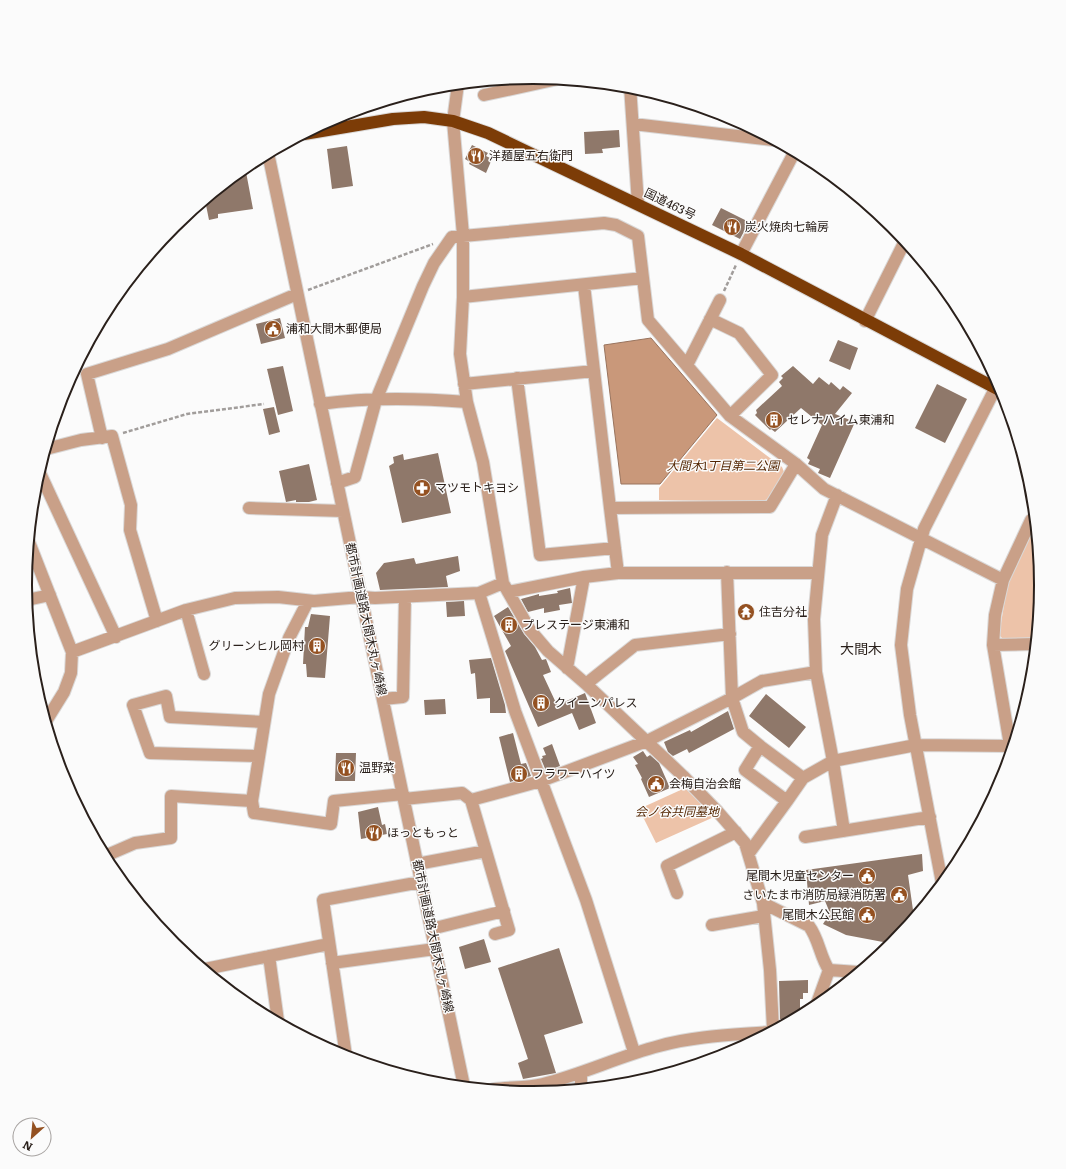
<svg xmlns="http://www.w3.org/2000/svg" width="1066" height="1169" font-family="Literata,'Noto Sans JP',serif">
	<rect width="100%" height="100%" fill="#fbfbfb"/>
	<path fill="#edc3a9" d="M717 418 782 467 784 472 768 499 760 502 659 500V488Z
		M1036 532 1041 585 1036 638 1003 639 999 635 1005 599 1011 573 1031 533Z
		M685 788 714 817 656 843 639 809Z"/>
	<path fill="#c9987a" stroke="#99745e" d="M651 338 717 415 660 484H621L604 345Z"/>
	<path fill="#8f786a" d="M619 130 620 147 602 149 603 153 585 154 584 132Z
		M472 145 488 153 486 156 492 159 486 173 469 164 470 162 465 159Z
		M347 146 353 186 332 189 327 149Z
		M246 172 253 209 218 214V218L209 220 205 200 238 173Z
		M721 208 749 222 740 239 712 225Z
		M280 318 285 338 261 344 256 324Z
		M838 340 858 348 850 370 829 361Z
		M283 366 293 411 278 415 267 369Z
		M793 366 813 384 819 377 829 385 831 382 840 390 843 386 852 393 835 414 855 422 830 478 818 473 820 469 808 464 810 460 807 458 822 425 801 408 775 432 771 429 770 430 755 415 757 413 756 410 782 386 779 382 783 378 781 376Z
		M937 384 967 399 945 443 915 428Z
		M274 407 280 432 269 435 263 409Z
		M438 453 451 513 402 523 389 466 394 463 393 457 403 454 404 460Z
		M309 464 317 500 309 502H296V500L286 502 279 471Z
		M458 556 460 571 446 576 448 587 380 590 376 573 384 563 414 558 416 564Z
		M570 588 572 603 559 605 560 610 544 613V608L528 612 521 599 539 594V596L558 593 557 591Z
		M464 601 465 616 447 617 446 602Z
		M508 607 524 634 535 647 542 660 546 659 551 672 543 675 557 705 585 693 596 723 579 730 572 713 538 727 505 651 511 646 494 616Z
		M311 614 330 616 325 678 307 677 306 664H303L305 627H308Z
		M491 658 505 705 506 713H490V698L477 699 475 673 471 674 469 660Z
		M766 694 806 727 789 748 749 716Z
		M445 699 446 714 425 715 424 700Z
		M728 711 734 729 689 753 687 749 673 756 668 752 664 742 690 730 691 732Z
		M513 733 521 764 526 763 531 776 510 782 499 737Z
		M552 744 560 766 546 771 541 759 543 758 542 756 546 755 543 748Z
		M643 751 647 757 650 755 659 763 670 788 649 797 641 779 642 778 635 765 638 764 633 757Z
		M336 753H356L355 781H335Z
		M378 807 382 825 385 824 387 834 361 839 358 812Z
		M922 854 923 871 908 875 914 917 894 941 883 942 846 935 823 924 830 913 825 901 809 905 806 870Z
		M484 939 491 962 465 969 459 947Z
		M559 948 583 1023 544 1035 556 1073 523 1079 518 1063 528 1059 498 968Z
		M808 980V993H803V999H800V1015L792 1019H780L779 981Z"/>
	<g fill="none" stroke-linecap="round" stroke-linejoin="round">
		<g stroke="#dad8d7" stroke-width="14">
			<path id="minor" d="M458 84 453 121 463 235V297L460 354 467 402 483 462 503 583 530 630 548 651 586 684 683 776 718 812 745 843 763 903 770 970 773 1029
				M630 86 638 204
				M484 95 558 79
				M633 124 773 140
				M268 153 464 1086
				M741 254 795 151
				M584 285 594 371
				M463 297 643 278
				M710 319 739 333 772 375 730 416
				M865 321 905 241
				M687 365 720 300
				M517 378 540 555 615 548
				M464 384 594 371 610 508 770 507 796 464 824 489 1003 580 995 615 993 645 1011 751
				M320 404C368 397 418 398 467 402
				M102 438 87 374 168 349 297 294
				M46 449 81 440 112 436 131 505 130 530 157 621
				M39 471 116 637
				M337 483 355 477 376 400 423 286 434 263 452 237 604 223 616 225 638 236 648 320 730 416 796 464
				M837 495 822 535 814 619 816 672 833 761 916 745 1012 746
				M249 508 343 511
				M610 508 618 573
				M29 542 72 652 71 673 64 692 46 721
				M727 572 732 698 762 681 816 672
				M1003 580 1031 520 1035 522
				M508 592 584 577 618 573H818
				M479 593 515 711 586 900 634 1052
				M27 600 50 595
				M308 601 289 638 269 694 252 801 254 813 331 824 334 801 403 794
				M186 610 204 674
				M993 645 1035 644
				M72 652 186 610 235 598 278 597 314 601 361 597 375 598 479 593 503 583
				M567 668 584 577
				M586 684 635 645 730 634
				M383 699 403 697 405 597
				M760 746 803 778
				M259 756 150 753 133 705 166 696 170 717 264 722
				M404 799 462 793 471 800 509 930 495 934
				M471 800 541 781 647 741 732 698 743 732 760 746 745 770 787 801 749 853
				M787 801 803 778 833 761 844 831
				M805 837 930 817
				M105 856 135 843 171 838V796L252 801
				M417 864 486 851
				M942 883 910 715 901 645 907 589 924 529 998 383
				M677 893 667 866 736 832
				M763 903 809 926C819 939 820 957 829 970L816 1006
				M712 925 764 916
				M431 929 504 911
				M269 956 278 1021
				M332 963 435 949
				M205 969 329 944
				M829 970 858 972
				M346 1056 323 900 421 882
				M581 1073V1088
				M494 1089C510 1087 528 1088 543 1084 583 1074 620 1056 659 1046 695 1036 733 1035 769 1032"/>
		</g>
		<g stroke="#dad8d7" stroke-width="14">
			<path id="highway" d="M304 134 393 119 424 117 453 121 488 133 741 254 1003 392"/>
		</g>
		<path stroke="#a19d9b" stroke-width="2.5" stroke-dasharray="4 2" stroke-linecap="butt" d="M308 290 433 244
			M724 291 736 265
			M123 433 187 414 264 404"/>
		<use href="#minor" stroke="#c9a088" stroke-width="12"/>
		<use href="#highway" stroke="#7c3c07" stroke-width="12"/>
	</g>
	<defs>
		<g id="restaurant-disc" transform="scale(0.9)"><circle r="9.5" fill="#945121" stroke="#fbfbfb"/><path d="M-5-6h1v4h1v-4h1v4h1v-4h1v5L-1.5 .5V6h-2V.5L-5-1ZM5-6V6H3V1.5H1.5Q1.5-4 5-6Z" fill="#fff"/></g>
		<g id="civic-disc" transform="scale(0.9)"><circle r="9.5" fill="#945121" stroke="#fbfbfb"/><path d="M-.6-6.5H3V-4.5H.6V-3L4-1V1h2V6H-6V1h2V-1L-.6-3ZM-1.2 2.5V6h2.4V2.5Z" fill="#fff"/></g>
		<g id="building-disc" transform="scale(0.9)"><circle r="9.5" fill="#945121" stroke="#fbfbfb"/><path d="M-4-6H4V6H1V3H-1V6H-4ZM-2.5-4.3h1.7v1.8h-1.7ZM.8-4.3h1.7v1.8H.8ZM-2.5-1h1.7V.8h-1.7ZM.8-1h1.7V.8H.8Z" fill="#fff"/></g>
		<g id="pharmacy-disc" transform="scale(0.9)"><circle r="9.5" fill="#945121" stroke="#fbfbfb"/><path d="M-2-6h4v4h4v4h-4v4h-4v-4h-4v-4h4Z" fill="#fff"/></g>
		<g id="temple-disc" transform="scale(0.9)"><circle r="9.5" fill="#945121" stroke="#fbfbfb"/><path d="M0-6L5-2H3V0L6.5 2.5H4V6H1.5V3h-3V6H-4V2.5H-6.5L-3 0V-2H-5Z" fill="#fff"/></g>
	</defs>
	<g fill-rule="evenodd">
		<use href="#restaurant-disc" x="476" y="156"/>
		<use href="#restaurant-disc" x="732" y="227"/>
		<use href="#civic-disc" x="273" y="329"/>
		<use href="#building-disc" x="774" y="420"/>
		<use href="#pharmacy-disc" x="422" y="488"/>
		<use href="#temple-disc" x="746" y="612"/>
		<use href="#building-disc" x="509" y="625"/>
		<use href="#building-disc" x="317" y="646"/>
		<use href="#building-disc" x="541" y="703"/>
		<use href="#restaurant-disc" x="346" y="768"/>
		<use href="#building-disc" x="519" y="774"/>
		<use href="#civic-disc" x="656" y="784"/>
		<use href="#restaurant-disc" x="374" y="833"/>
		<use href="#civic-disc" x="867" y="876"/>
		<use href="#civic-disc" x="899" y="895"/>
		<use href="#civic-disc" x="867" y="915"/>
	</g>
	<g text-anchor="middle" stroke-width="3" stroke-linejoin="round" paint-order="stroke">
		<g font-size="12" fill="#2a201b" stroke="#fbfbfb" text-anchor="start">
			<text x="489" y="160">洋麺屋五右衛門</text>
			<text x="745" y="231">炭火焼肉七輪房</text>
			<text x="286" y="333">浦和大間木郵便局</text>
			<text x="787" y="424">セレナハイム東浦和</text>
			<text x="435" y="492">マツモトキヨシ</text>
			<text x="759" y="616">住吉分社</text>
			<text x="522" y="629">プレステージ東浦和</text>
			<text x="304" y="650" text-anchor="end">グリーンヒル岡村</text>
			<text x="554" y="707">クイーンパレス</text>
			<text x="359" y="772">温野菜</text>
			<text x="532" y="778">フラワーハイツ</text>
			<text x="669" y="788">会梅自治会館</text>
			<text x="387" y="837">ほっともっと</text>
			<text x="854" y="880" text-anchor="end">尾間木児童センター</text>
			<text x="886" y="899" text-anchor="end">さいたま市消防局緑消防署</text>
			<text x="854" y="919" text-anchor="end">尾間木公民館</text>
		</g>
		<g font-size="12" fill="#2a201b" stroke="#fbfbfb">
			<text transform="translate(670 204) rotate(26)" y="4">国道463号</text>
			<text transform="translate(366 619) rotate(78)" y="4">都市計画道路大間木丸ヶ崎線</text>
			<text transform="translate(433 936) rotate(78)" y="4">都市計画道路大間木丸ヶ崎線</text>
		</g>
		<g font-size="12" font-style="italic" fill="#542602" stroke="#fbfbfb">
			<text x="723" y="470">大間木1丁目第二公園</text>
			<text x="677" y="816">会ノ谷共同墓地</text>
		</g>
		<g font-size="14" fill="#2a201b" stroke="#fbfbfb">
			<text x="861" y="654">大間木</text>
		</g>
	</g>
	<path d="M0 0H1066V1169H0ZM32 585a501 501 0 1 1 1002 0a501 501 0 1 1-1002 0Z" fill="#fbfbfb" fill-rule="evenodd"/>
	<path fill="none" stroke="#2a201b" stroke-width="2" d="M32 585a501 501 0 1 1 1002 0a501 501 0 1 1-1002 0Z"/>
	<g transform="translate(32 1137) rotate(207)"><circle r="19" fill="#fbfbfb" stroke="#a7a3a1"/>
	<path d="M0-3L7 15L0 10L-7 15Z" fill="#945121"/>
	<text y="-6" font-size="11" font-weight="bold" text-anchor="middle" fill="#2a201b">N</text>
	</g>
</svg>
